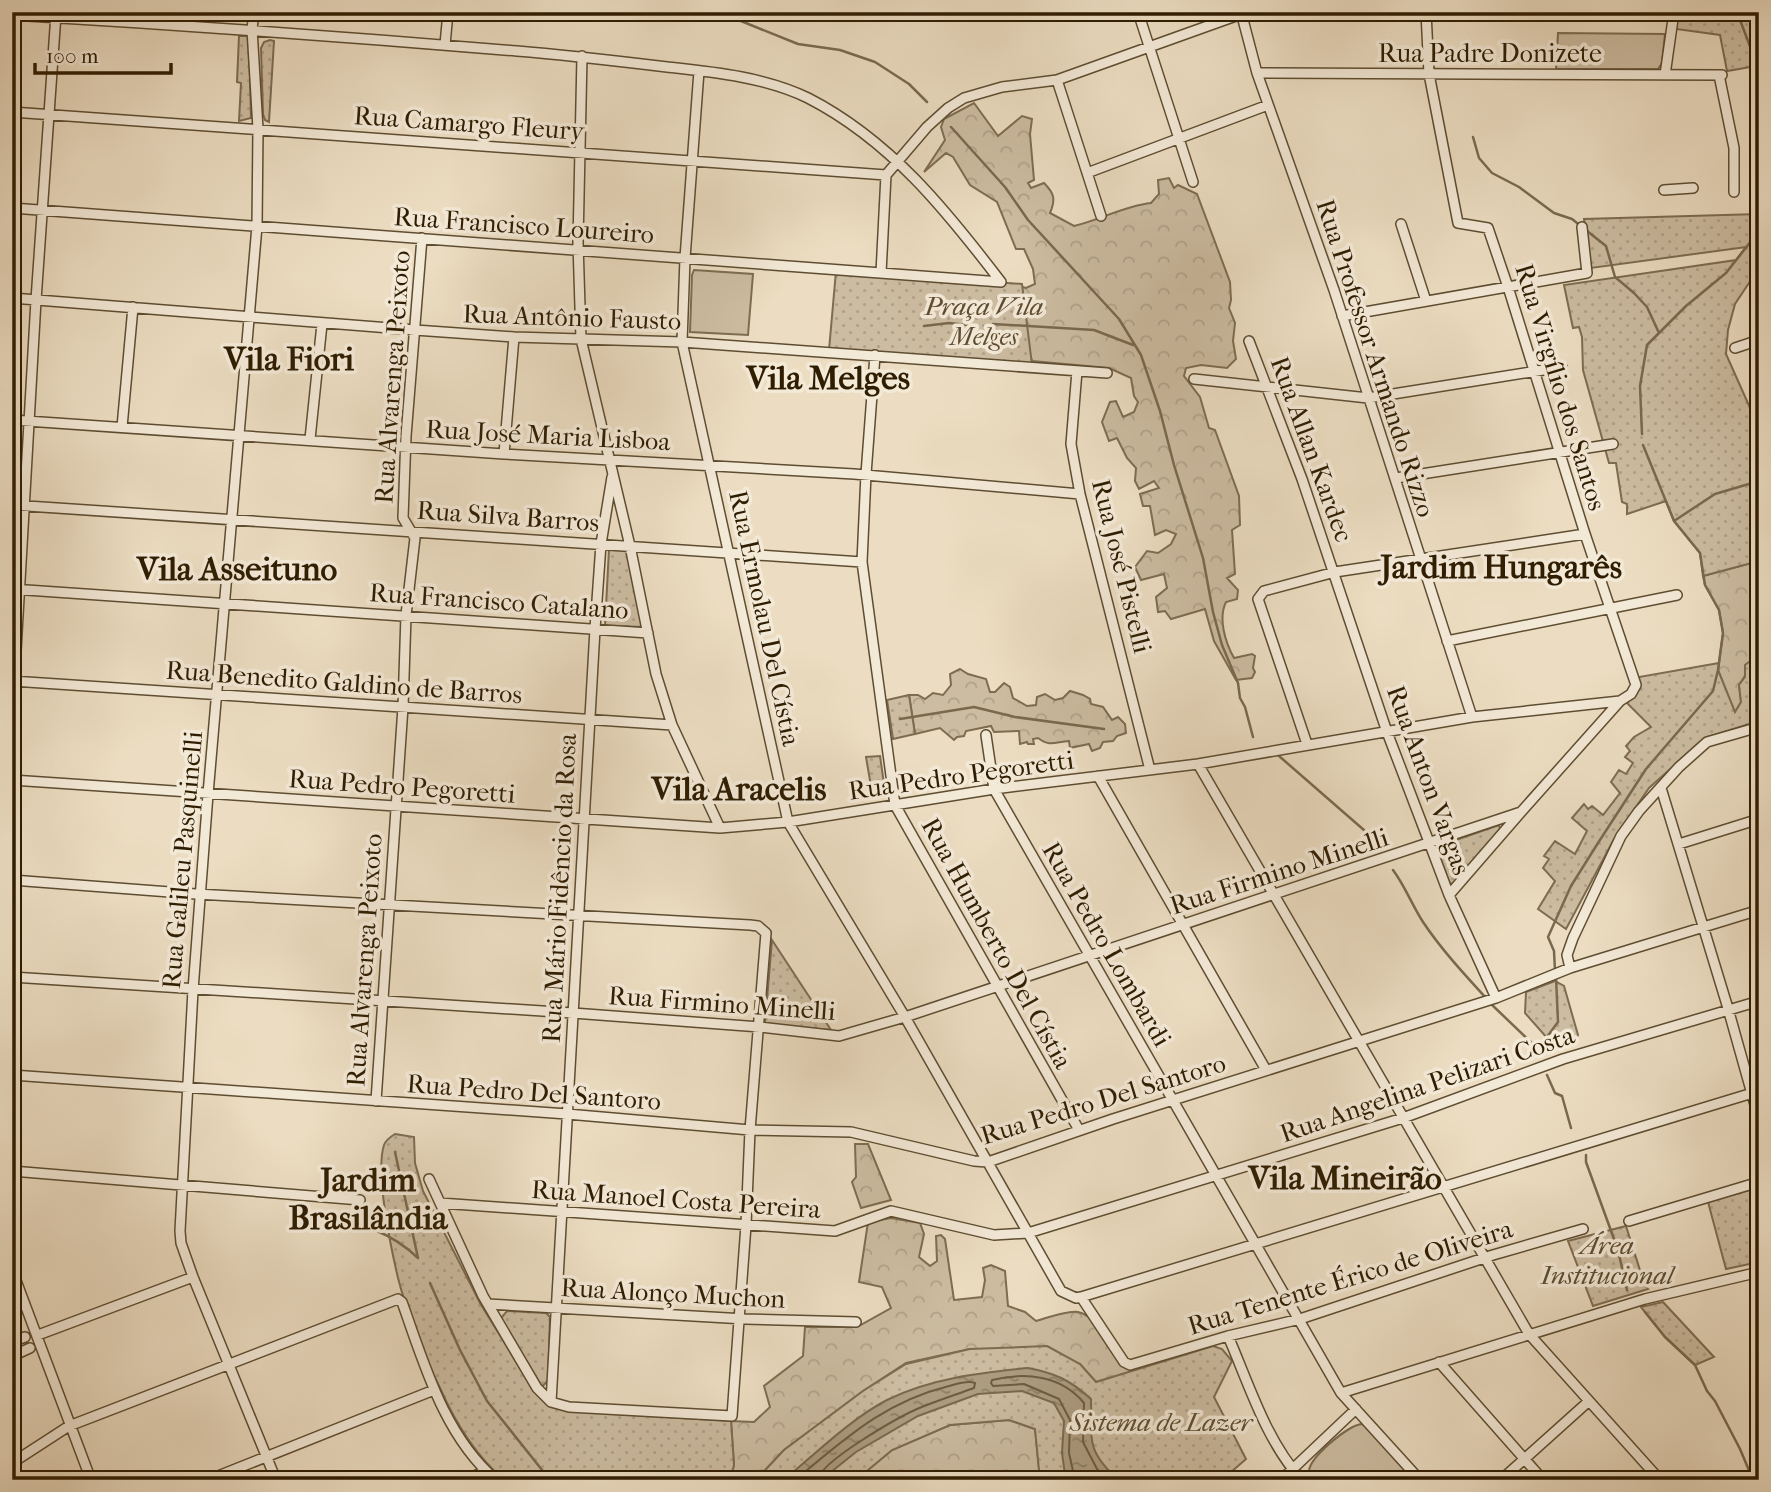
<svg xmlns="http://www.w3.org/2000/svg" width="1771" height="1492" font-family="'IM FELL French Canon',serif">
	<defs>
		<pattern id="forest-crowns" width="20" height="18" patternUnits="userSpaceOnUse" patternTransform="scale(1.75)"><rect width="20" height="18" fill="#ccbca1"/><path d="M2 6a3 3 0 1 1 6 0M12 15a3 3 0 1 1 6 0" fill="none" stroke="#b0a189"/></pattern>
		<pattern id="park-dots" width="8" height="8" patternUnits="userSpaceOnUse" patternTransform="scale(1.75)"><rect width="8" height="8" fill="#ccbca1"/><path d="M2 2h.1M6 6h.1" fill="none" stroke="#b0a189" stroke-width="1.8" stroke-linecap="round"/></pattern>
		<pattern id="water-ripples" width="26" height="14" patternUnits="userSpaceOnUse" patternTransform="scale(1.75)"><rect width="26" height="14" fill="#ac9c80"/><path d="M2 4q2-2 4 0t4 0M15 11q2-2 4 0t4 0" fill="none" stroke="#8c7f66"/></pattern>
	</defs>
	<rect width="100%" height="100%" fill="#ecddc2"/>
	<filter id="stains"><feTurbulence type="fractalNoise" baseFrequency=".00286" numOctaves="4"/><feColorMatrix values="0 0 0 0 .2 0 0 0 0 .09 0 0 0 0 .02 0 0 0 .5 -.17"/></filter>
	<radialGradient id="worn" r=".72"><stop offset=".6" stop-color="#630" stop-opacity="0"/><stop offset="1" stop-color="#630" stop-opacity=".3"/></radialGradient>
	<path fill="#ccbca1" stroke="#7e6c51" stroke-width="2" d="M1558 33 1665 34 1662 63 1658 69H1556Z
		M694 270 753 274 748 335 690 332 692 275Z
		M1362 1424 1366 1426 1414 1480H1315L1309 1471C1310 1457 1348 1425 1362 1424Z"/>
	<path fill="url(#forest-crowns)" stroke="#7e6c51" stroke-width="2" d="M974 103 998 136 1022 116 1032 119 1030 134 1034 180 1028 183 1031 188 1044 183C1054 193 1056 199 1050 213L1074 226C1100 220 1124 206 1151 203L1159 194 1158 180 1169 178 1174 188 1178 185 1197 194 1230 282 1231 300 1229 308 1235 323 1233 341 1236 359 1227 368 1201 365 1186 368 1184 376 1200 397 1209 428 1215 430 1239 496 1240 525 1232 530 1235 574 1227 578 1238 590 1237 599 1226 602C1218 618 1225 642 1234 658L1252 654 1255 656 1253 668 1255 672 1252 678 1236 680 1214 641 1205 609 1171 619 1165 611 1158 612 1156 597 1167 588 1164 574 1141 580 1135 567 1147 551 1158 553 1171 544 1176 534 1166 530 1155 535 1150 506H1143L1140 494 1159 488 1154 481 1139 489 1135 481 1136 468 1127 458 1117 438 1109 441 1102 422 1110 402 1116 401 1123 417 1134 412 1138 402 1134 396 1131 378 1109 368 1032 361 1012 284 1026 288 1035 284 1033 269 1024 249H1016L997 202 970 185 953 157 946 153 924 172 945 140 941 127 944 119Z
		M1759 561V659L1757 657 1739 685 1741 702 1735 713 1718 670 1723 633 1719 610 1705 585 1703 576Z
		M960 669 968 674 986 679 990 692H995L1004 683 1010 687 1013 698 1027 706 1036 705 1037 697 1045 694 1055 700 1063 698 1070 691 1083 695 1090 699 1091 704 1103 707 1112 720 1118 717 1125 724 1126 733 1117 736 1113 741 1103 742 1100 748 1092 751 1089 744 1070 748 1069 741C1055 742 1050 747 1038 738L1033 739 1034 744H1028L1027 742 1020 744 1019 731 994 732 991 726 966 731 964 736 957 737 954 740 940 728 915 734 909 695H918L925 699 933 693 943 695 951 685 950 674Z
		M855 1144H868L891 1200 861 1208 852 1182 856 1177Z
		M891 1218 920 1223 924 1234 919 1257 930 1266 937 1261 936 1236 941 1235 945 1239 954 1300 982 1297 985 1280 983 1268 991 1265 1005 1271 1008 1306 1025 1312 1036 1321C1047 1318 1067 1310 1078 1312 1103 1318 1112 1357 1134 1371L1096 1382 1080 1364 970 1349 906 1363 863 1391 784 1450 756 1480H730L734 1465 731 1421 754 1422 770 1407 764 1386 803 1356 805 1327H857L891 1308 882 1287 859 1282 868 1222Z
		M1009 1420 1035 1429 1040 1480H856L892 1450 950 1425Z"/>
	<path fill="url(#park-dots)" stroke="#7e6c51" stroke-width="2" d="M1678 12H1759V70L1756 66 1727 71 1720 35 1676 29Z
		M239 36H247L249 39 251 118 239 121 241 83 237 82Z
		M270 40 274 41 269 122 265 120 263 114 261 48 264 42Z
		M1759 214V268L1735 304 1728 330 1726 354 1759 428V561L1703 576 1700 553 1674 521 1666 501 1627 514V504L1622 502 1616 463H1609L1583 370 1582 337 1579 327 1573 328 1564 285 1736 260 1746 247 1591 268 1584 219Z
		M836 271 1022 284 1032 365 829 350Z
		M609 549H630L644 627 605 626Z
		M1757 656 1759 721 1705 738 1649 788 1614 839 1566 929 1538 909 1555 881 1543 868 1549 859 1544 856 1555 841 1575 854 1587 831 1572 818 1584 804 1588 809 1592 806 1603 815 1620 793 1611 782 1619 770 1626 774 1633 763 1625 757 1630 751 1626 746 1634 737 1651 727 1627 703 1640 688 1639 677 1719 663 1718 670 1735 712 1741 702 1739 685 1745 677V665Z
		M909 695 915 734 893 739 887 700Z
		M880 756 885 791 882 797 873 798 866 757Z
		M1499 825 1500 829 1456 883 1450 884 1436 847Z
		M772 940 831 1030 765 1024Z
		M1555 981 1564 986 1578 1035 1575 1041 1556 1048 1525 1013 1526 992Z
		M395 1134 414 1137 415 1163 423 1191 480 1303 534 1391 568 1411 731 1421 734 1465 730 1480H504C476 1456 455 1422 440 1388 425 1358 406 1310 398 1278 391 1248 375 1173 384 1145 386 1140 390 1137 395 1134Z
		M1759 1187V1262L1726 1269 1708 1202Z
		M1626 1226 1645 1286 1648 1289 1593 1306 1568 1241Z
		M1663 1302 1714 1357 1695 1365 1665 1337 1641 1307Z
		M507 1311 546 1313 550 1317 548 1380 543 1386 540 1384 501 1318Z
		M1047 1346 1080 1364 1096 1382 1213 1346 1222 1349 1232 1361 1214 1397 1246 1459 1222 1480H1040L1035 1429 1009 1420 950 1425 892 1450 856 1480H756L784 1450 863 1391 906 1364 970 1349Z"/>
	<path fill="url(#water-ripples)" stroke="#7a694d" stroke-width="2" d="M1028 1368C1055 1373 1070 1380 1091 1399 1092 1440 1085 1449 1118 1480H1071L1065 1475 1062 1453 1064 1421 1054 1403 1022 1391 978 1394 918 1416 856 1452 821 1480H784C815 1454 852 1418 887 1400 931 1378 980 1373 1028 1368Z"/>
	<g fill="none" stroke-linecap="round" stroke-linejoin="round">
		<path stroke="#6e5c40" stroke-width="2" d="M795 1480C845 1439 884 1402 949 1386 957 1384 967 1380 975 1383L974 1388C955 1395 936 1401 917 1409 899 1417 819 1462 818 1480
			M1075 1480 1069 1453 1070 1420 1059 1399 1024 1384 993 1386 991 1383 992 1380C1025 1372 1061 1375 1084 1403L1083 1442 1097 1469 1108 1480"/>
		<path stroke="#7a694d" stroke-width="2.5" d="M704 12 741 21 798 44 840 50 875 62 909 84 927 102
			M1737 12 1759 70
			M951 127 1005 187 1028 220 1119 319 1141 355 1160 411 1174 465 1203 558 1213 612 1222 645 1238 683 1240 698 1245 707 1253 737
			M1473 137 1479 158 1492 173 1519 187 1554 213 1572 219 1606 246 1615 277 1634 293 1647 307 1659 333
			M993 324 1094 330 1133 345
			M924 326 949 323 976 326
			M1642 434 1640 386 1647 345 1686 306 1726 273 1759 231
			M1674 521 1715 494 1759 481
			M900 719 974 707 1015 717 1104 729
			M1279 756 1380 844
			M1393 870C1405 886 1412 905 1423 922 1441 949 1464 974 1486 998
			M1555 971 1554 951 1548 937 1571 886 1598 843 1646 769 1713 691 1718 670 1723 633 1719 610 1705 585 1700 553 1674 521 1643 445
			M1490 1003 1538 1049 1539 1053
			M1538 1049 1558 1022 1556 977
			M1547 1075 1555 1093 1562 1096 1571 1128
			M395 1152 418 1258
			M1586 1155V1162L1618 1250 1627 1290
			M324 1215C360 1223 391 1232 418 1258
			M430 1283 460 1350 487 1401 550 1480
			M1645 1312 1665 1337 1695 1365 1707 1391 1715 1401 1740 1449 1753 1480"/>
		<g stroke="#5e4d31" stroke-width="12">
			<path id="minor" d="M254 12 252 29 258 129 257 226 208 794 193 990 180 1231 181 1243 193 1277 276 1480
				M1138 12 1193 182
				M1241 12 1257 73 1334 290 1472 717
				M12 15C181 25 349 37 517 51 567 55 617 61 667 67 713 72 765 77 808 98 890 140 946 210 1001 282
				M445 45 448 12
				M582 56 578 243 581 339 630 546 656 674 672 725 720 828
				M699 71 685 258 682 342 788 822 905 1017 1061 1291 1076 1298 1081 1297 1759 1091
				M1257 73 1722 75
				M1665 75 1674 12
				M1719 75 1734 148V192
				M1057 80 1101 216
				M12 112 886 175
				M1087 173 1268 105
				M1664 190 1693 188
				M12 208 1001 282
				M1401 224 1426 301
				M881 273 886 175 927 127 948 108 964 98 1002 87 1057 80 1244 13
				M12 298 415 330 514 337 682 342 1107 373
				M1342 316 1587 273 1582 227
				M1249 341 1302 479 1387 732 1429 842 1449 895 1496 998
				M1735 348 1759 340
				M875 355 866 474 862 562 895 805 1079 1130
				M1077 371 1071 444 1080 494 1150 770
				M1194 379 1368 398 1562 367
				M1757 419H1759
				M12 420 504 454 854 474 1080 494
				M122 427 133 307
				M310 439 322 324
				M504 454 514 337
				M1396 478 1613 444
				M12 505 862 562
				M12 589 648 633
				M1447 641 1677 595
				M12 681 672 725
				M12 721 36 300 56 14
				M986 735 994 789 1341 1393 1420 1480
				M1307 744 1258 599 1264 591 1335 572 1585 534
				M1198 764 1529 1334 1660 1480
				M1098 776 1266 1070
				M12 780 720 828 788 822 994 789 1198 764 1472 717 1620 701
				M1661 788 1727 1005 1759 1119
				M1679 844 1759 819
				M12 880 196 894 750 925 758 926 766 933 750 1130 746 1225 732 1416 569 1407 551 1402 537 1388 483 1296 429 1179
				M1449 895 1521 812
				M1570 968 1567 955 1573 938 1621 836 1639 811 1679 767 1707 742 1759 727
				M12 977 573 1013 760 1027 839 1036 905 1017 1521 812 1620 701 1631 694 1636 685 1585 534 1508 287 1488 228 1458 223 1429 74 1426 12
				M12 1075 567 1114 750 1130 851 1132 974 1161 988 1162 1113 1119 1496 998 1570 968 1759 910
				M376 1101 403 707 406 615 415 538 403 518 406 436 422 238
				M12 1171 360 1200
				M440 1203 835 1231 891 1211 994 1235 1028 1233 1403 1118 1563 1059 1759 1001
				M1629 1221 1759 1182
				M12 1270 91 1480
				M1081 1297 1124 1362 1130 1365 1228 1336 1300 1319 1493 1255 1583 1229
				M488 1304 745 1319 856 1322
				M38 1335 193 1277
				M1228 1336C1249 1384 1266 1441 1302 1480
				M14 1341 25 1337
				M19 1353 30 1348
				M1439 1362 1543 1480
				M1341 1393 1645 1299 1759 1272
				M551 1402 595 629 601 544 612 477
				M12 1463 69 1426 398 1299 402 1302C424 1363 444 1436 496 1480
				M208 1480 434 1390
				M465 1480 486 1471
				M1281 1480 1356 1409
				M1501 1480 1589 1401"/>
		</g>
		<use href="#minor" stroke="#f3e9d7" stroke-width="9"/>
	</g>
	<g text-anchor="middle" stroke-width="7" stroke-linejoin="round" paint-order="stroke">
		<g font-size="26" fill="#2f1d01" stroke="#f3e9d7">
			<text x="1490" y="62">Rua Padre Donizete</text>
			<text transform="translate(469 123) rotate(4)" y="9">Rua Camargo Fleury</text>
			<text transform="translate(524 225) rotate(4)" y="9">Rua Francisco Loureiro</text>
			<text transform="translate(572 317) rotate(2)" y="9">Rua Antônio Fausto</text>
			<text transform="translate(1376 358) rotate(72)" y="9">Rua Professor Armando Rizzo</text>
			<text transform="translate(392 377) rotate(-86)" y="9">Rua Alvarenga Peixoto</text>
			<text transform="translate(1561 387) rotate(73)" y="9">Rua Virgílio dos Santos</text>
			<text transform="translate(548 435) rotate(3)" y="9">Rua José Maria Lisboa</text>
			<text transform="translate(1312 449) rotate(70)" y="9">Rua Allan Kardec</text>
			<text transform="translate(508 516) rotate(4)" y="9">Rua Silva Barros</text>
			<text transform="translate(1122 566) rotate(76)" y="9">Rua José Pistelli</text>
			<text transform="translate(499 601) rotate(4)" y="9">Rua Francisco Catalano</text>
			<text transform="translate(765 618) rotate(78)" y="9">Rua Ermolau Del Cístia</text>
			<text transform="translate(344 682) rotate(4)" y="9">Rua Benedito Galdino de Barros</text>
			<text transform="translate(961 775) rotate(-8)" y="9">Rua Pedro Pegoretti</text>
			<text transform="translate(1429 780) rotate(70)" y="9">Rua Anton Vargas</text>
			<text transform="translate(402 786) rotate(4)" y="9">Rua Pedro Pegoretti</text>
			<text transform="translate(182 860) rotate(-85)" y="9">Rua Galileu Pasquinelli</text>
			<text transform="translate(1279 871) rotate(-18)" y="9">Rua Firmino Minelli</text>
			<text transform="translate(559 888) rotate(-87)" y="9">Rua Mário Fidêncio da Rosa</text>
			<text transform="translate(997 943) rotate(61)" y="9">Rua Humberto Del Cístia</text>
			<text transform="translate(1107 944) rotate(60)" y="9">Rua Pedro Lombardi</text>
			<text transform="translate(364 960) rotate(-86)" y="9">Rua Alvarenga Peixoto</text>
			<text transform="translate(722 1003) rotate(4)" y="9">Rua Firmino Minelli</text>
			<text transform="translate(1427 1084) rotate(-19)" y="9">Rua Angelina Pelizari Costa</text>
			<text transform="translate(534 1092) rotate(4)" y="9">Rua Pedro Del Santoro</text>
			<text transform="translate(1103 1099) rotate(-17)" y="9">Rua Pedro Del Santoro</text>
			<text transform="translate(676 1199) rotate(4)" y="9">Rua Manoel Costa Pereira</text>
			<text transform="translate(1350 1277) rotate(-17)" y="9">Rua Tenente Érico de Oliveira</text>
			<text transform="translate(673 1293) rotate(3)" y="9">Rua Alonço Muchon</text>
		</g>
		<g font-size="26" font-style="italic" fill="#5e4d31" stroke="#f3e9d7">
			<text x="984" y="315">Praça Vila<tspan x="984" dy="30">Melges</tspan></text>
			<text x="1607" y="1254">Área<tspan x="1607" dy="30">Institucional</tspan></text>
			<text x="1161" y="1431">Sistema de Lazer</text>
		</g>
		<g font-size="33" font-weight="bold" fill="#2f1d01" stroke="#f3e9d7">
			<text x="289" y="370">Vila Fiori</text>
			<text x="828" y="389">Vila Melges</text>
			<text x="1501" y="578">Jardim Hungarês</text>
			<text x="237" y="580">Vila Asseituno</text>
			<text x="739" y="800">Vila Aracelis</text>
			<text x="1345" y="1189">Vila Mineirão</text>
			<text x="368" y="1191">Jardim<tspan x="368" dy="38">Brasilândia</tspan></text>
		</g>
	</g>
	<rect width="1771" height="1492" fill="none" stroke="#ecddc2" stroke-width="42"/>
	<rect x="14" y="14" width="1743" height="1464" fill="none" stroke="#2f1d01" stroke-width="3.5"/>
	<rect x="21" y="21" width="1729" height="1450" fill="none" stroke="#2f1d01" stroke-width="2"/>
	<path d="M35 63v10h136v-10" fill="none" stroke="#2f1d01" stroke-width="3.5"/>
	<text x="46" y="63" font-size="21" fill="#2f1d01" stroke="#f3e9d7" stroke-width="5" paint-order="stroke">100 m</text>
	<rect width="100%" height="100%" filter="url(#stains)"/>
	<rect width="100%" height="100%" fill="url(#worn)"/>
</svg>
